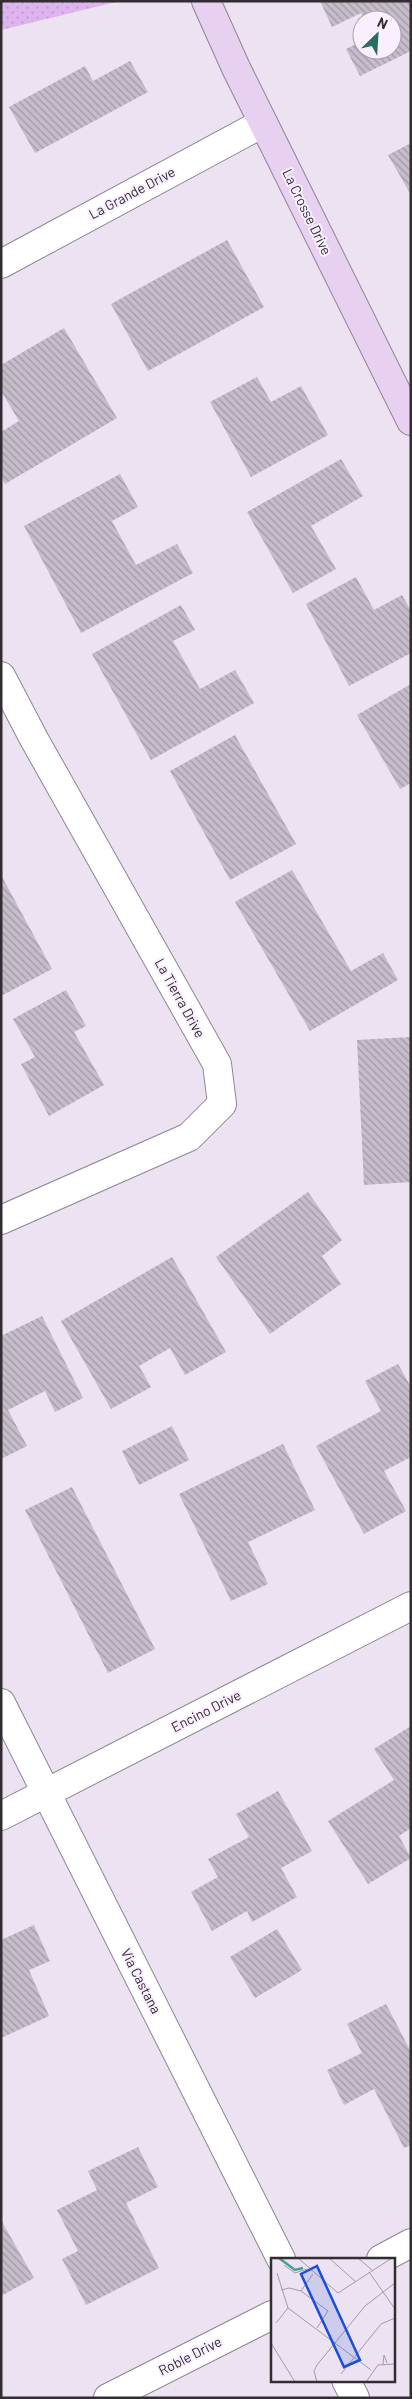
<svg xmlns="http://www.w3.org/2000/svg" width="412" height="2399" font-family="Barlow,sans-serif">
	<defs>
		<pattern id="grass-dots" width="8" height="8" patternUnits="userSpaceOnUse" patternTransform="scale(1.25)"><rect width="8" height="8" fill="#ddb4ee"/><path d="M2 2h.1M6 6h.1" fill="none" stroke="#be9bcd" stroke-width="1.8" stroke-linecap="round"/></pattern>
		<pattern id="building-back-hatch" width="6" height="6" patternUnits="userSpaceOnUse" patternTransform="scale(1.25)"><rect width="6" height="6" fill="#c6bcca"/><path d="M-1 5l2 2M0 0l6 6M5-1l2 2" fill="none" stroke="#a199a5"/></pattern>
	</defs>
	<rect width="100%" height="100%" fill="#ede2f1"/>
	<path fill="url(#grass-dots)" d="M1 1H120L1 30Z"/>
	<path fill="url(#building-back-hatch)" d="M320 1H411V51L360 76 346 49 362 41V50H392V20H364L361 13 332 27Z
		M130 61 148 92 35 153 9 107 85 66 93 81Z
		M411 143V195L388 155Z
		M227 240 264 307 148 371 111 304Z
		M64 328 117 418 5 484 1 477V432L19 421 1 391V365Z
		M257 377 271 402 301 386 328 435 251 477 210 402Z
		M341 459 363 496 311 526 336 569 293 593 247 512Z
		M120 474 138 507 112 521 136 565 177 544 193 573 81 633 24 526Z
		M356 577 374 610 402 595 411 611V653L349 686 306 604Z
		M181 605 195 630 173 641 200 689 235 670 254 703 151 760 92 654Z
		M411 684V783L400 789 357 715Z
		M235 735 296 844 230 880 170 771Z
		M292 870 351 971 383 953 398 980 310 1031 235 902Z
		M1 875 52 969 3 995 1 992Z
		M66 990 86 1026 74 1032 104 1085 49 1116 21 1064 35 1057 13 1019Z
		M411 1037V1182L364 1185 357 1040Z
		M308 1192 342 1240 322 1256 341 1284 270 1334 216 1257Z
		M172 1257 226 1352 185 1375 170 1348 139 1366 151 1387 111 1409 61 1321Z
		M42 1316 83 1398 55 1412 45 1391 8 1410 27 1446 1 1459V1336Z
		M398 1364 411 1387V1457L384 1471 406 1511 364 1534 316 1446 381 1411 365 1381Z
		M172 1426 189 1460 139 1485 122 1451Z
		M283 1444 315 1510 248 1542 268 1584 231 1601 179 1494Z
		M72 1487 155 1649 108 1673 25 1510Z
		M411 1726V1828L399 1836 411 1858 368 1884 328 1821 394 1780 374 1749Z
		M278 1791 312 1851 281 1868 297 1897 252 1922 247 1911 212 1931 191 1892 218 1877 208 1859 249 1837 236 1814Z
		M34 1925 50 1961 29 1970 49 2016 1 2038V1940Z
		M277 1929 302 1970 255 1998 230 1957Z
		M386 2004 411 2052V2145L404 2148 374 2089 344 2105 327 2070 362 2053 347 2024Z
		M138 2147 158 2187 126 2203 159 2268 86 2305 62 2259 78 2251 57 2210 97 2190 88 2171Z
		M1 2220 34 2278 1 2296Z"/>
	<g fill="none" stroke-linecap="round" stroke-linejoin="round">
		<g stroke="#8e8492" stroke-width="30">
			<path id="street" d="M1 264 263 123
				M1 676 34 739 217 1064 222 1104 189 1137 1 1220
				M1 1703 281 2259
				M1 1816 411 1606
				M381 2259 411 2243
				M346 2380 355 2398
				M108 2398 272 2315"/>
		</g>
		<g stroke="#8e8492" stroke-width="30">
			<path id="secondary" d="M206 1 236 68 411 421"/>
		</g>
		<use href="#street" stroke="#fff" stroke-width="28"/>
		<use href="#secondary" stroke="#e8d1f0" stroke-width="28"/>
	</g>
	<g text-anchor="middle" stroke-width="4" stroke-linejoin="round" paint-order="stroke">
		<g font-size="14" fill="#312d33" stroke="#faeffe">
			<text transform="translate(132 193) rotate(-28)" y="5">La Grande Drive</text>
			<text transform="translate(307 212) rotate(64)" y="5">La Crosse Drive</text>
			<text transform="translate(180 998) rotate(61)" y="5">La Tierra Drive</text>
			<text transform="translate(206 1711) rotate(-27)" y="5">Encino Drive</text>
			<text transform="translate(141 1981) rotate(63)" y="5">Via Castana</text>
			<text transform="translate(190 2356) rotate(-27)" y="5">Roble Drive</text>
		</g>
	</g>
	<g transform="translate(271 2258)">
		<rect width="124" height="124" fill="#ede2f1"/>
		<path fill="none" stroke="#47a18f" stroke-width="2.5" d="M8 0 24 12 32 10"/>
		<path fill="none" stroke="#a29aa5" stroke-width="1" d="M27 0 67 35 121 0M58 0 85 24M87 0 101 12M13 7 24 15 36 11M98 14 124 51M6 15 17 50 100 112M10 32 18 30 30 33 57 53 46 70M30 33 42 16M5 65 17 50M0 85 24 124M112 106 113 97 116 105M70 116 110 66 124 60M46 124 43 113 46 107 94 48 124 25M95 124 107 107 124 106"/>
		<path fill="#1d4ed8" fill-opacity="0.15" stroke="#1d4ed8" stroke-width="2.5" d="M46 8 89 102 73 109 30 16Z"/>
		<rect width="124" height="124" fill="none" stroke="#312d33" stroke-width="2.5"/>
	</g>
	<rect width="412" height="2399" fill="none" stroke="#312d33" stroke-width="5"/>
	<g transform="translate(377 35) rotate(25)"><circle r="24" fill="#faeffe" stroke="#aaa1ad"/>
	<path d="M0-4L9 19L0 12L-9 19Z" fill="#2a6e60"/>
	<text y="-8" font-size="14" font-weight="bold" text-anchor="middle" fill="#312d33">N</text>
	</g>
</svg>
